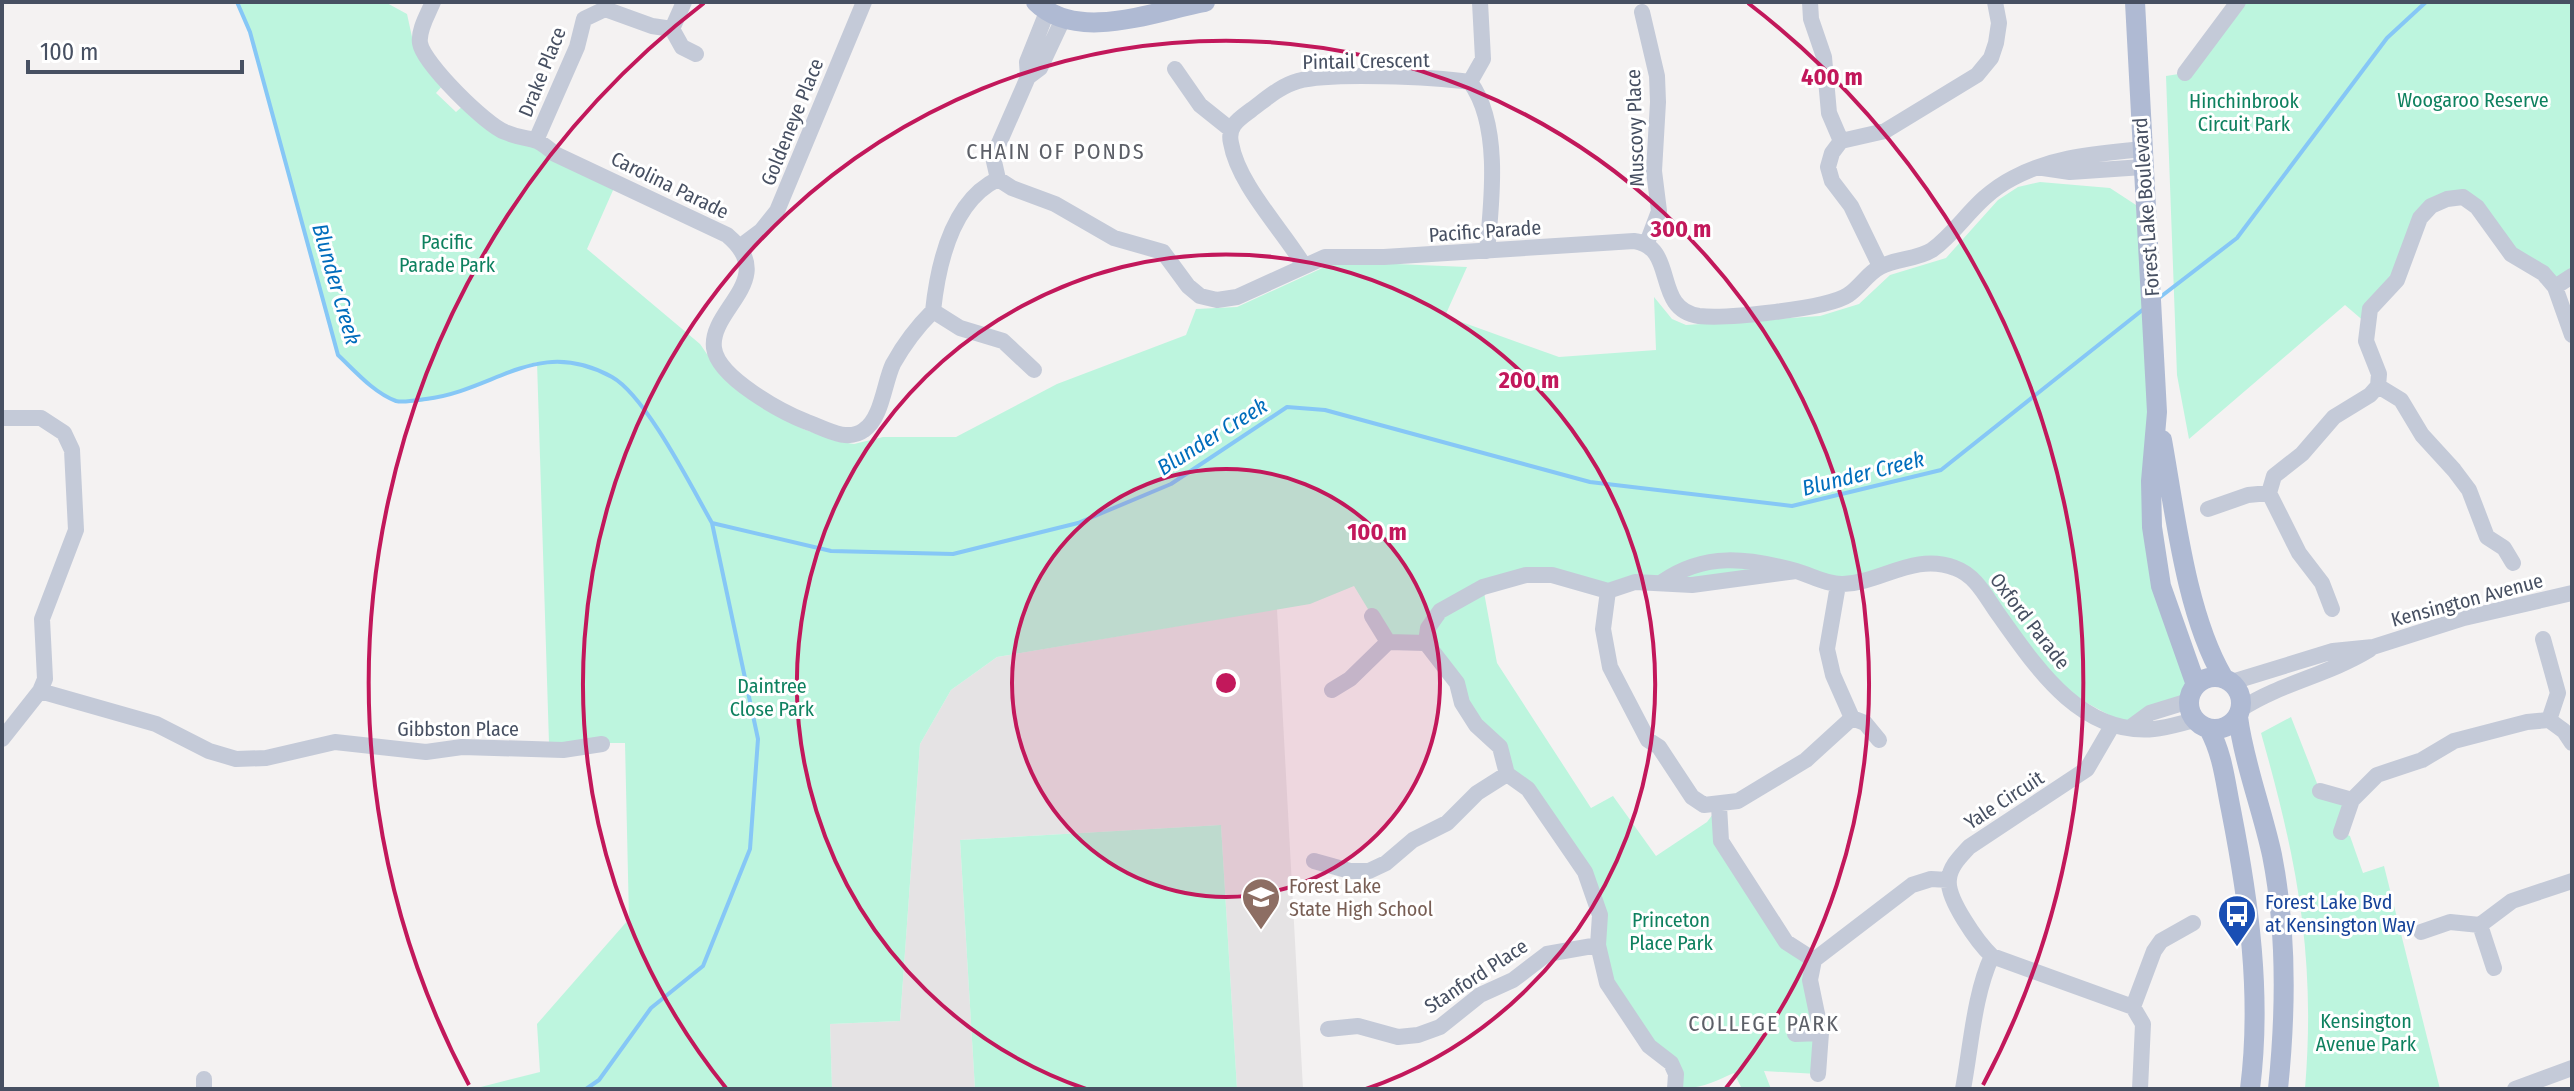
<svg xmlns="http://www.w3.org/2000/svg" width="2574" height="1091" font-family="'Fira Sans Condensed',sans-serif">
	<rect width="100%" height="100%" fill="#f4f2f2"/>
	<path fill="#e5e3e4" d="M1277 609 1303 1089H1237L1221 825 960 840 975 1089H832L830 1024 900 1021 920 744 951 690 997 657Z"/>
	<path fill="#bdf5de" d="M237 2H385L407 14 414 46 444 84 436 93 456 112 465 104 614 188 587 249 700 344 720 373 741 393 803 429 841 442 854 444 883 437H956L1057 384 1186 335 1196 309 1237 307 1329 265 1349 262 1467 267 1445 316 1559 357 1656 350 1654 297 1672 319 1686 325 1820 316 1859 304 1890 275 1946 258 1998 200 2018 187 2040 182 2110 188 2136 205 2150 369 2147 482 2190 684 2182 703 2131 727 2052 684 1975 581 1927 563 1853 584 1796 571 1608 591 1552 575 1483 587 1497 663 1591 808 1613 796 1656 856 1707 822 1719 806 1721 841 1786 942 1814 960 1818 1074 1764 1071 1771 1089H1742L1734 1073C1715 1081 1698 1091 1677 1087L1676 1074 1607 983 1585 872 1507 774 1500 747 1431 653 1388 642 1354 586 1310 604 997 657 951 690 920 744 900 1021 830 1024 832 1089H473L540 1072 537 1024 629 919 625 743H549L537 362C501 371 432 411 396 401 375 395 354 370 338 355L250 32Z
		M2238 2H2572V276L2555 287C2542 271 2526 267 2511 254 2498 242 2491 223 2479 209 2472 201 2463 197 2452 198 2412 203 2410 250 2397 279 2389 297 2371 303 2366 323L2345 305 2189 439 2177 375 2166 76 2185 73Z
		M2291 717 2320 791 2352 800 2341 832 2350 836 2363 873 2384 866 2440 1089H2305C2316 956 2297 860 2261 733Z
		M1221 825 1237 1089H975L960 840Z"/>
	<g fill="none" stroke-linecap="round" stroke-linejoin="round">
		<path stroke="#86c7f6" stroke-width="4" d="M237 2 250 32 338 355C355 371 374 393 396 401 404 403 418 400 426 399 497 390 537 336 612 377 646 396 692 488 712 523L831 551 953 554 1078 523 1171 484 1287 407 1325 410 1590 482 1792 506 1941 470 2145 308
			M2159 298 2237 238 2387 38 2426 2
			M586 1089 599 1080 651 1008 703 966 750 849 758 739 712 523"/>
		<path stroke="#c4cad8" stroke-width="16" d="M433 2C428 14 418 30 420 43 423 63 486 125 505 132 531 143 530 132 555 154L727 235C780 279 709 309 714 348 718 378 782 412 807 422 824 428 847 443 864 430 882 418 884 383 893 364 904 344 917 327 933 311 938 264 952 201 998 179
			M684 2 672 29 682 47 696 54
			M1810 2 1811 19 1824 57 1829 113 1841 141
			M1642 12 1657 76 1658 102 1654 171 1659 211 1647 243
			M1063 19 1040 68 1028 77 993 157 998 179 1012 188 1055 204 1114 238 1163 252 1188 286 1200 296 1217 300 1237 297 1325 257H1384L1634 241C1678 247 1652 309 1699 316 1726 319 1827 309 1848 295 1860 287 1868 273 1880 267 1896 258 1916 260 1932 250 1961 229 1974 198 2013 178 2054 156 2097 154 2142 149
			M1175 69 1200 105 1230 129
			M2185 73 2238 2
			M1028 77 1027 62 1047 12
			M1470 82 1483 59 1480 2
			M537 138 577 47 584 19 605 9 652 26 672 29
			M2043 168 2070 172 2143 167
			M741 246 761 231 777 211 864 2
			M1303 264C1281 228 1238 184 1231 143 1227 126 1239 119 1251 110 1266 99 1280 86 1298 81 1331 72 1434 77 1470 82 1501 124 1492 201 1487 251
			M1880 266 1851 206 1832 181 1828 167 1832 153 1841 141 1885 131 1977 75 1991 58 1996 43 1999 23 1995 2
			M2555 287 2572 276
			M933 311 960 328 1003 341 1034 370
			M2378 386 2401 400 2422 435 2454 470 2469 490 2487 537 2504 548 2513 563
			M2 418H41L64 433 72 450 76 530 42 619 45 679 40 691 2 739
			M2208 509 2248 495 2269 493
			M1662 582C1705 552 1748 558 1796 571 1811 575 1827 585 1843 584 1881 583 1914 552 1955 568 1975 575 1985 595 1996 611 2034 664 2079 736 2154 729 2167 728 2182 723 2195 720
			M1608 591 1603 629 1610 667 1648 740 1659 747 1692 797 1704 805 1738 801 1806 760 1852 718 1833 675 1827 649 1838 585
			M2332 609 2322 583 2299 553 2269 493 2274 476 2302 454 2334 417 2370 395 2378 386 2379 374 2366 341 2370 309 2397 280 2420 218 2431 206 2447 199 2463 197 2477 207 2511 254 2543 273 2555 287 2572 335
			M1372 616 1388 642 1426 643
			M2543 639 2558 693 2549 720
			M2232 682 2333 651 2373 647 2464 618 2572 593
			M1332 690 1350 679 1388 642
			M40 691 156 724 209 751 236 759 266 758 335 742 426 752 462 747 563 750 602 744
			M2241 709C2281 683 2328 675 2369 650
			M1852 718 1865 723 1879 740
			M2112 726 2087 769 1969 847C1961 856 1950 866 1949 879 1946 898 1978 943 1992 956L2133 1007 2143 1024 2140 1089
			M2131 727 2150 713 2189 701
			M2320 791 2352 800 2341 832
			M2352 800 2377 775 2422 760 2454 741 2527 722 2549 720 2564 731 2572 743
			M1719 806 1721 841 1786 942 1814 960 1810 980 1821 1033 1818 1074
			M1314 861 1350 871H1369L1386 863 1413 840 1447 823 1477 793 1507 774
			M2480 925 2494 968
			M2421 932 2450 922 2480 925 2512 901 2572 881
			M1814 960 1912 885 1931 879 1948 880
			M2133 1007 2154 951 2161 941 2193 923
			M1328 1029 1358 1026 1398 1037 1418 1035 1440 1027 1480 995 1513 980 1547 954 1598 945
			M1795 1034 1821 1033
			M204 1079V1089
			M1675 1089 1676 1074 1671 1063 1649 1046 1607 983 1598 945 1600 915 1585 872 1528 789 1507 774 1500 747 1476 725 1462 703 1457 683 1426 643 1428 628 1440 611 1483 587 1526 575H1552L1608 591 1635 582 1692 585 1796 571
			M1963 1089C1971 1047 1974 994 1992 956
			M2515 1089 2572 1068"/>
		<path stroke="#afbad3" stroke-width="20" d="M1036 2C1077 43 1155 11 1205 2
			M2135 2 2157 412 2151 481 2152 527 2161 586 2196 685
			M2162 440C2175 512 2186 614 2223 677
			M2189 703a26 26 0 1 1 52 0a26 26 0 1 1-52 0Z
			M2238 717C2244 763 2262 809 2272 855 2287 931 2286 1012 2278 1089
			M2209 729C2223 755 2225 781 2231 810 2249 902 2262 995 2250 1089"/>
	</g>
	<circle cx="1226" cy="683" r="214" fill="#c2185b" fill-opacity=".12"/>
	<g fill="none" stroke="#c2185b" stroke-width="4">
		<circle cx="1226" cy="683" r="214"/>
		<path d="M1086 1089A429 429 0 1 1 1366 1089"/>
		<path d="M726 1088A643 643 0 1 1 1726 1088"/>
		<path d="M469 1085A857 857 0 0 1 704 3M1748 3A857 857 0 0 1 1983 1085"/>
	</g>
	<defs>
		<g id="school-pin" transform="scale(2)"><path d="M0 17L-7.5 6A9.5 9.5 0 1 1 7.5 6Z" fill="#8d6e63" stroke="#fff"/><path d="M0-5L7-2L0 1L-7-2ZM-4 1L0 2.5L4 1V4Q0 6-4 4Z" fill="#fff"/></g>
		<g id="bus-pin" transform="scale(2)"><path d="M0 17L-7.5 6A9.5 9.5 0 1 1 7.5 6Z" fill="#1a4fb4" stroke="#fff"/><path d="M-5-6H5V4H4V6H2V4H-2V6H-4V4H-5ZM-3.5-4V0h7V-4ZM-3.5 1.2v1.5H-2V1.2ZM2 1.2v1.5H3.5V1.2Z" fill="#fff"/></g>
	</defs>
	<g fill-rule="evenodd">
		<use href="#school-pin" x="1261" y="897"/>
		<use href="#bus-pin" x="2237" y="914"/>
	</g>
	<g text-anchor="middle" stroke-width="6" stroke-linejoin="round" paint-order="stroke">
		<g font-size="20" fill="#475062" stroke="#fff">
			<text transform="translate(1366 61) rotate(-1)" y="7">Pintail Crescent</text>
			<text transform="translate(542 72) rotate(-68)" y="7">Drake Place</text>
			<text transform="translate(792 122) rotate(-68)" y="7">Goldeneye Place</text>
			<text transform="translate(1635 128) rotate(-92)" y="7">Muscovy Place</text>
			<text transform="translate(670 185) rotate(26)" y="7">Carolina Parade</text>
			<text transform="translate(2146 207) rotate(-94)" y="7">Forest Lake Boulevard</text>
			<text transform="translate(1485 231) rotate(-4)" y="7">Pacific Parade</text>
			<text transform="translate(2467 600) rotate(-15)" y="7">Kensington Avenue</text>
			<text transform="translate(2030 621) rotate(52)" y="7">Oxford Parade</text>
			<text x="458" y="736">Gibbston Place</text>
			<text transform="translate(2004 800) rotate(-33)" y="7">Yale Circuit</text>
			<text transform="translate(1476 976) rotate(-33)" y="7">Stanford Place</text>
		</g>
		<g font-size="20" fill="#0e815f" stroke="#fff">
			<text x="2473" y="107">Woogaroo Reserve</text>
			<text x="2244" y="108">Hinchinbrook<tspan x="2244" dy="23">Circuit Park</tspan></text>
			<text x="447" y="249">Pacific<tspan x="447" dy="23">Parade Park</tspan></text>
			<text x="772" y="693">Daintree<tspan x="772" dy="23">Close Park</tspan></text>
			<text x="1671" y="927">Princeton<tspan x="1671" dy="23">Place Park</tspan></text>
			<text x="2366" y="1028">Kensington<tspan x="2366" dy="23">Avenue Park</tspan></text>
		</g>
		<g font-size="20" fill="#785e54" stroke="#fff" text-anchor="start">
			<text x="1289" y="893">Forest Lake<tspan x="1289" dy="23">State High School</tspan></text>
		</g>
		<g font-size="20" fill="#164399" stroke="#fff" text-anchor="start">
			<text x="2265" y="909">Forest Lake Bvd<tspan x="2265" dy="23">at Kensington Way</tspan></text>
		</g>
		<g font-size="22" letter-spacing="2" fill="#5d6068" stroke="#fff">
			<text x="1056" y="159">CHAIN OF PONDS</text>
			<text x="1764" y="1031">COLLEGE PARK</text>
		</g>
		<g font-size="22" font-style="italic" fill="#006dbc" stroke="#fff">
			<text transform="translate(337 284) rotate(74)" y="8">Blunder Creek</text>
			<text transform="translate(1212 436) rotate(-32)" y="8">Blunder Creek</text>
			<text transform="translate(1863 473) rotate(-14)" y="8">Blunder Creek</text>
		</g>
	</g>
	<circle cx="1226" cy="683" r="12" fill="#c2185b" stroke="#fff" stroke-width="4"/>
	<g font-size="24" text-anchor="middle" font-weight="bold" fill="#c2185b" stroke="#fff" stroke-width="6" stroke-linejoin="round" paint-order="stroke">
		<text x="1832" y="85">400 m</text>
		<text x="1681" y="237">300 m</text>
		<text x="1529" y="388">200 m</text>
		<text x="1377" y="540">100 m</text>
	</g>
	<rect width="2574" height="1091" fill="none" stroke="#475062" stroke-width="8"/>
	<path d="M28 60v12h214v-12" fill="none" stroke="#475062" stroke-width="4"/>
	<text x="40" y="60" font-size="24" fill="#475062" stroke="#ffffff" stroke-width="6" paint-order="stroke">100 m</text>
</svg>
